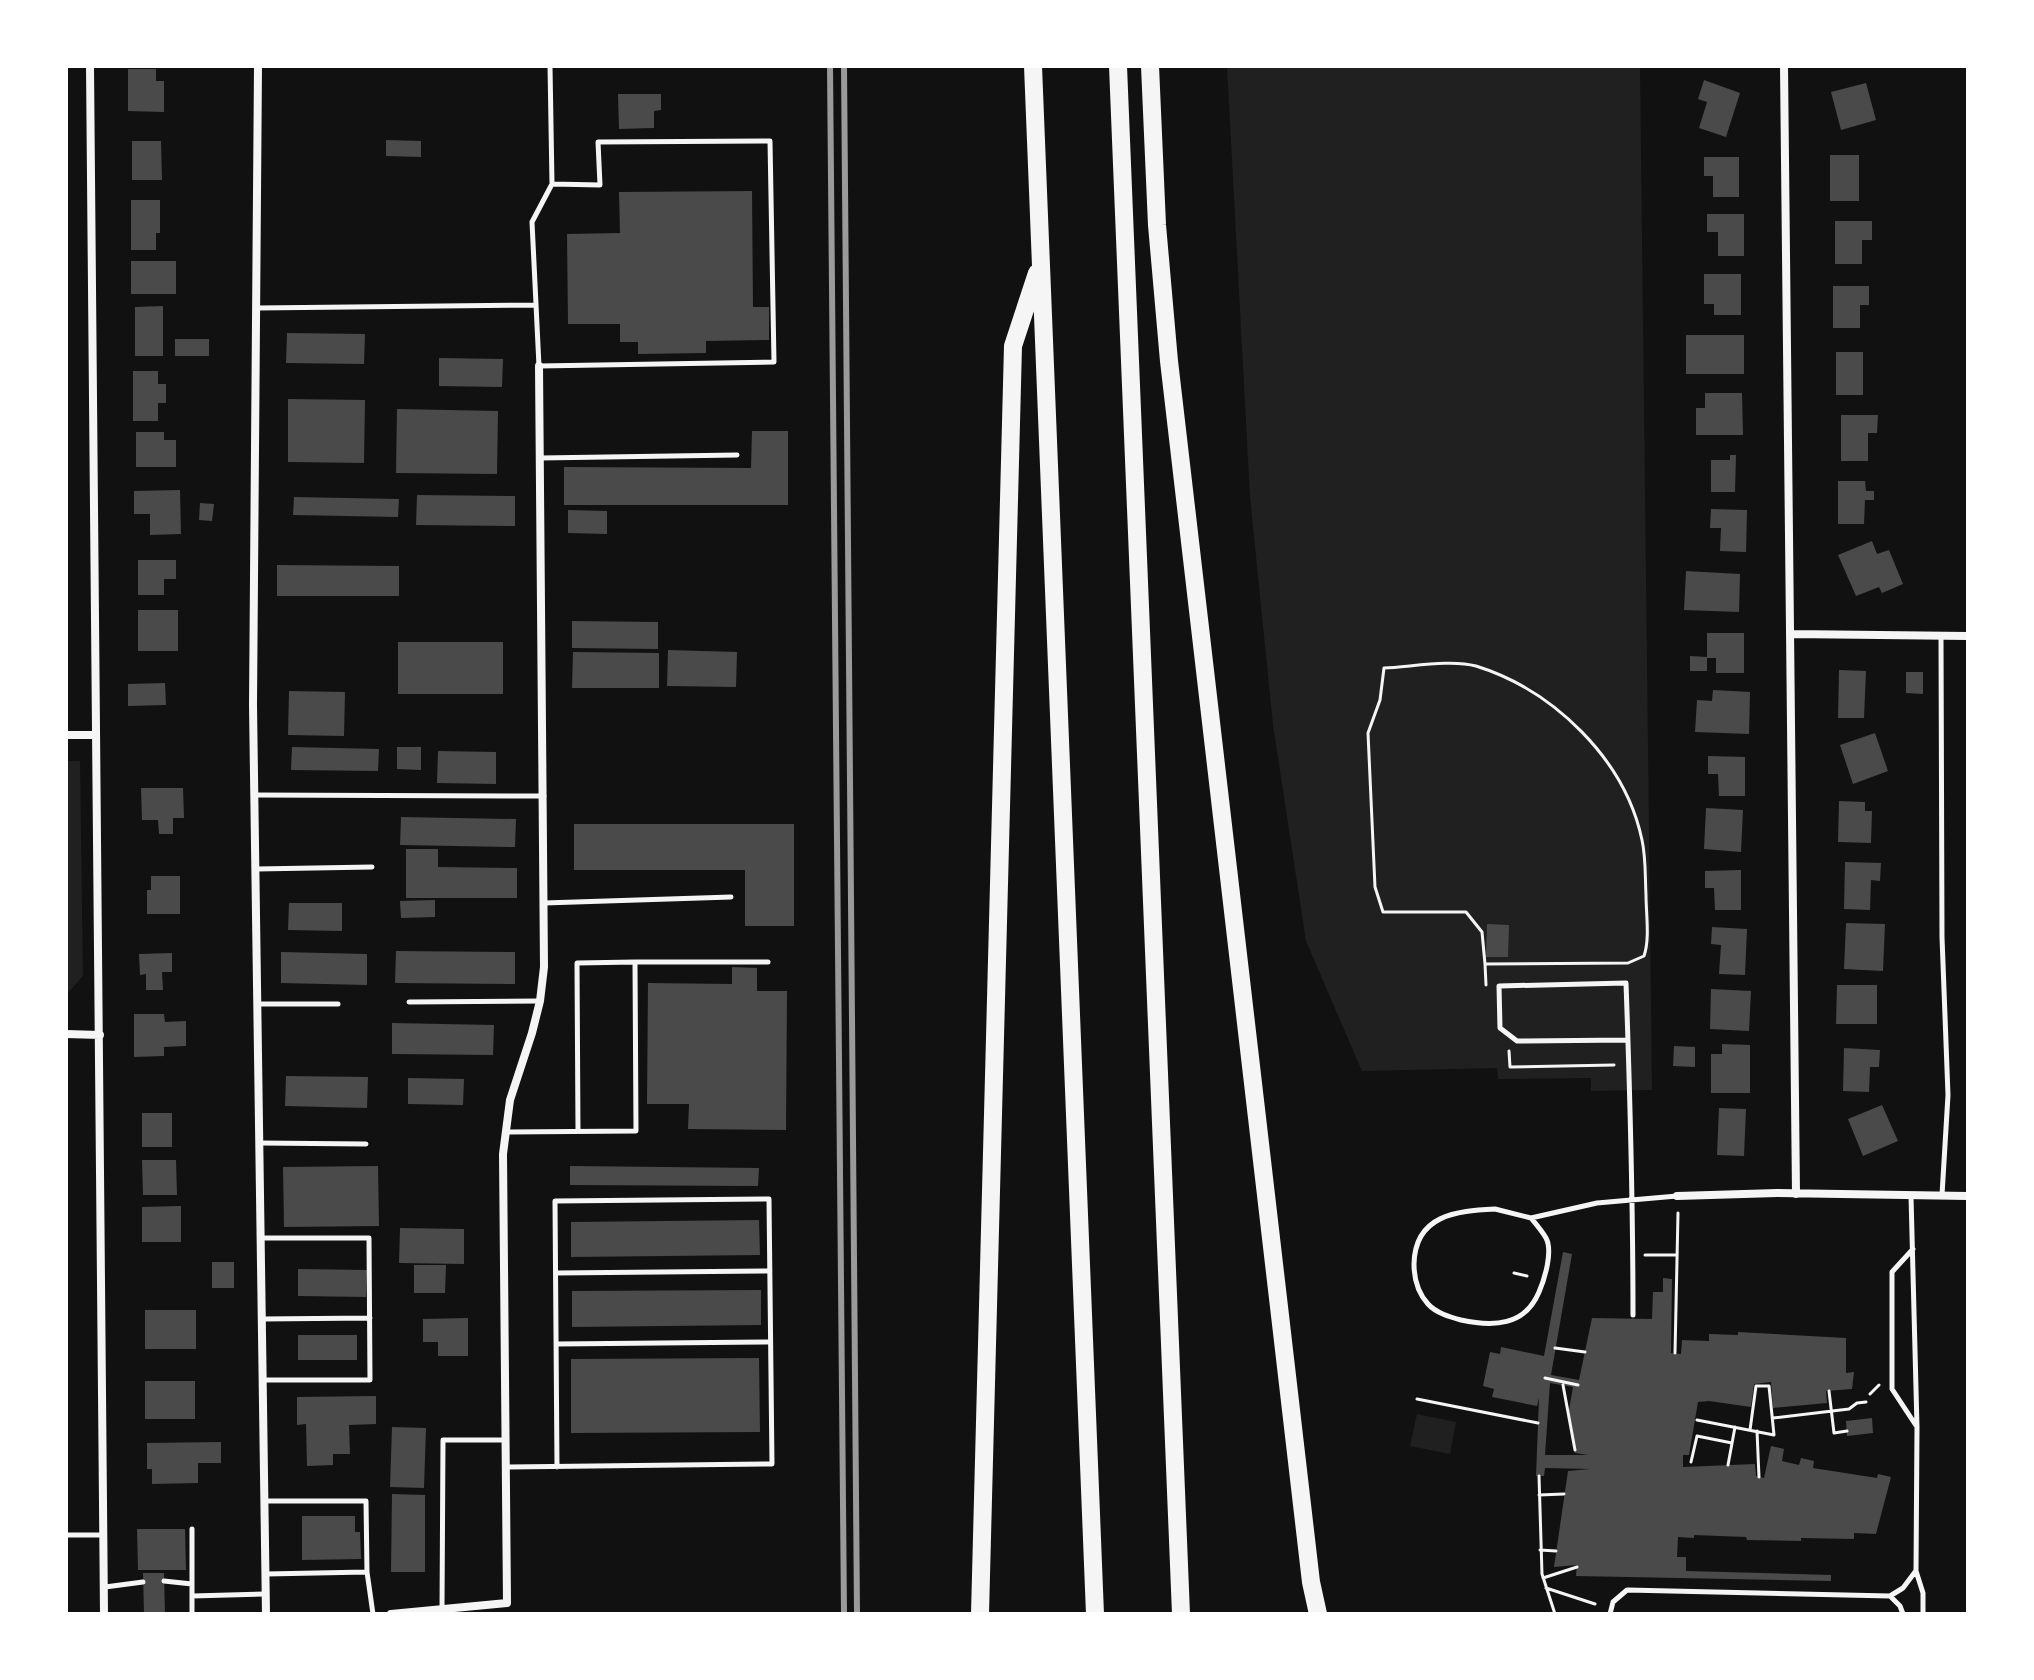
<svg xmlns="http://www.w3.org/2000/svg" width="2034" height="1680" font-family="'Golos Text',sans-serif">
	<rect width="100%" height="100%" fill="#111"/>
	<path fill="#202020" d="M1227 66H1640L1652 1090 1591 1091V1078L1498 1079 1497 1068 1362 1071 1306 941 1273 725 1250 497Z
		M66 761H80L83 976 66 995Z
		M1417 1414 1456 1422 1450 1454 1410 1446Z"/>
	<path fill="#4a4a4a" fill-rule="evenodd" d="M128 69H156V81H164V112L128 111Z
		M1704 80 1740 93 1726 137 1699 128 1707 102 1698 99Z
		M1866 83 1876 120 1841 130 1831 92Z
		M618 94H661V110L654 111V128L619 129Z
		M386 140 421 141V157L386 156Z
		M132 141H161L162 180H132Z
		M1830 155H1859V201H1830Z
		M1704 157H1739V197H1713V176H1704Z
		M752 191 753 307H769V340L706 341V353L638 354V342H620V324H568L567 234 620 233 619 192Z
		M131 200H160V233H156V250H131Z
		M1707 214H1744V256H1718V232H1707Z
		M1835 221H1872V240H1862V264H1835Z
		M131 261H176V294H131Z
		M1704 274H1741V315H1714V304H1704Z
		M1833 286H1869V305H1860V328H1833Z
		M163 306V356H135V307Z
		M287 333 365 334 364 364 286 363Z
		M1686 335H1744V374H1686Z
		M175 339H209V356H175Z
		M1836 352H1863V395H1836Z
		M439 358 503 359 502 387 439 386Z
		M133 371H158V384H166V403H158V421H133Z
		M1705 393H1742L1743 435H1696V408H1705Z
		M288 399 365 400 364 463 288 462Z
		M397 409 498 411 497 474 396 473Z
		M1841 415H1878L1877 433H1868V461H1841Z
		M752 431H788V505H564V467L751 468Z
		M136 432H164V440H176V467H136Z
		M1730 455H1736L1735 492H1711V460H1730Z
		M1838 481H1865L1866 491H1874V500H1865L1864 524H1838Z
		M180 490 181 534 150 535V514H134V491Z
		M417 495 515 496V526L416 525Z
		M294 497 399 499 398 517 293 515Z
		M200 503 214 504 212 521 199 520Z
		M1711 509 1747 510 1746 552 1720 551 1721 528H1710Z
		M568 510 607 511V534L568 533Z
		M1872 541 1877 554 1889 550 1903 584 1882 593 1879 587 1856 596 1838 555Z
		M138 560H176V579H164V595H138Z
		M277 565 399 566V596H277Z
		M1686 571 1740 574 1739 612 1684 610Z
		M138 610H178V651H138Z
		M572 621 658 622V649L572 648Z
		M1707 633H1744V673H1716V658H1707V671H1690V656L1707 657Z
		M398 642H503V694H398Z
		M668 650 737 652 736 687 667 686Z
		M573 652 659 653V688H572Z
		M1839 670 1866 671 1864 718H1838Z
		M1906 672H1923V694L1906 693Z
		M165 683 166 705 128 706V684Z
		M1713 690 1750 692 1749 734 1695 732 1697 700 1712 701Z
		M289 691 345 692 344 736 288 735Z
		M1875 733 1888 771 1853 784 1840 745Z
		M292 747 379 749 378 771 291 770Z
		M397 747H421V770L397 769Z
		M438 751 496 752V784L437 783Z
		M1708 756 1745 757V796H1719L1718 774H1708Z
		M141 788H183L184 818H173V834H159L158 820H142Z
		M1839 801 1865 802V811H1872L1871 843 1838 842Z
		M1706 808 1743 810 1741 852 1704 849Z
		M401 817 516 819 515 847 400 845Z
		M574 824H794V926H745V870H574Z
		M406 849H438V867L517 868V898H406Z
		M1845 862 1881 863 1880 881 1871 880 1870 910 1844 909Z
		M1741 870V910H1715L1714 888H1705V871Z
		M151 876H180V914H147V890H151Z
		M435 900V917L401 918 400 901Z
		M289 903H342V931L288 930Z
		M1846 923 1885 924 1883 971 1844 969Z
		M1487 924 1509 925 1508 957H1486Z
		M1712 927 1747 929 1745 975 1719 974 1721 945 1711 944Z
		M396 951 515 952V984L395 983Z
		M281 952 367 954V985L281 983Z
		M172 953V972H162L163 990H146V974L140 975 139 954Z
		M732 967 757 968V991H787L786 1130 688 1129 689 1104H647L648 983 732 984Z
		M1837 985H1877V1024H1836Z
		M1711 989 1751 991 1749 1031 1710 1029Z
		M134 1014H164L165 1022 186 1021V1046L164 1047V1056L134 1057Z
		M392 1023 494 1025 493 1055 392 1054Z
		M1722 1044 1750 1045V1093H1711V1054H1722Z
		M1674 1046 1695 1047V1067L1673 1066Z
		M1844 1048 1880 1050 1879 1067H1870L1869 1092 1843 1091Z
		M286 1076 368 1077 367 1108 285 1106Z
		M408 1078 464 1079 463 1105 408 1104Z
		M1882 1105 1898 1141 1863 1156 1848 1119Z
		M1719 1108 1746 1109 1744 1156 1717 1155Z
		M142 1113H172V1147H142Z
		M142 1160H176L177 1195H143Z
		M378 1166 379 1226 284 1227 283 1167Z
		M570 1166 759 1168 758 1186 570 1185Z
		M181 1206V1242H142V1207Z
		M759 1220 760 1255 571 1257V1222Z
		M400 1228 464 1229V1264L399 1263Z
		M1563 1252 1572 1254 1551 1375 1579 1380 1592 1318 1652 1319 1653 1292H1663V1278L1672 1279 1671 1353 1681 1354 1682 1340 1709 1341V1334L1738 1335V1332L1846 1338V1373L1854 1372 1852 1389 1826 1391 1827 1403 1773 1408 1771 1382 1754 1384 1751 1407 1709 1401 1698 1402 1689 1455H1683V1467L1755 1464 1756 1476 1764 1478 1771 1446 1784 1449 1782 1461 1799 1465 1801 1458 1814 1461 1813 1468 1877 1478 1878 1474 1891 1477 1876 1534 1854 1533V1539L1801 1538V1541L1747 1540 1746 1537 1694 1535V1538L1678 1537 1677 1557H1686V1571L1831 1575V1581L1576 1576 1577 1565 1554 1567 1568 1471 1590 1469 1545 1468 1544 1476H1536L1539 1398 1537 1406 1492 1397 1494 1389 1483 1386 1490 1352 1500 1354 1501 1347 1544 1356ZM1550 1383 1573 1387 1569 1410 1575 1453 1588 1455H1545Z
		M212 1262H234V1288H212Z
		M414 1265H446L445 1293H414Z
		M298 1269 367 1270 366 1297 298 1296Z
		M761 1290V1325L572 1327V1291Z
		M145 1310H196V1349H145Z
		M468 1318V1356H438V1342H423V1319Z
		M298 1335H357V1360H298Z
		M759 1358 760 1432 571 1433V1359Z
		M145 1381H195V1419H145Z
		M376 1396V1424L349 1425 350 1454H333V1465L307 1466 306 1424 297 1425V1397Z
		M1872 1418 1873 1433 1847 1436 1846 1421Z
		M392 1427 426 1428 424 1488 390 1487Z
		M221 1442V1463H198V1483L152 1484V1469H147V1443Z
		M392 1494 425 1495V1572H391Z
		M302 1516H355V1532H360L361 1559 302 1560Z
		M137 1529H185L186 1570H138Z
		M143 1573H164L165 1614H144Z"/>
	<g fill="none" stroke-linecap="round" stroke-linejoin="round">
		<path stroke="#f5f5f5" stroke-width="3" d="M1485 964 1482 932 1466 912H1383L1375 887 1368 733 1380 700 1384 668C1410 667 1451 659 1476 666 1553 690 1625 759 1642 840 1646 858 1645 877 1646 895 1646 914 1650 939 1644 956L1628 963 1485 964 1486 985
			M1509 1051 1510 1067 1614 1065
			M1645 1255H1677
			M1514 1273 1527 1276
			M1555 1348 1585 1352
			M1675 1353 1678 1213
			M1545 1378 1578 1385
			M1563 1385 1575 1450
			M1829 1391 1834 1433 1847 1431
			M1870 1394 1879 1385
			M1417 1399 1538 1423
			M1773 1418 1849 1409 1857 1403 1866 1402
			M1697 1420 1774 1435 1769 1386H1756L1750 1430
			M1757 1431 1759 1477
			M1691 1462 1697 1436 1732 1443
			M1728 1465 1735 1427
			M1539 1476 1542 1574 1555 1614
			M1539 1495 1564 1494
			M1540 1550 1556 1551
			M1543 1578 1577 1567
			M1546 1588 1595 1604"/>
		<path stroke="#f5f5f5" stroke-width="5" d="M550 66 552 184
			M770 141 774 362 539 366 532 222 552 184 600 185 598 142Z
			M257 308 536 305
			M540 458 737 455
			M1941 636 1942 937 1948 1095 1942 1195
			M254 795 544 796
			M256 869 372 867
			M544 903 731 897
			M409 1002 539 1001
			M258 1004H338
			M1628 1040 1517 1041 1500 1028 1499 986 1626 983C1630 1094 1633 1205 1633 1315
			M578 1131 577 963 635 962
			M506 1132 636 1131 635 962H768
			M260 1143 366 1144
			M1911 1196 1917 1427 1916 1571 1923 1593V1614
			M1495 1209 1531 1218C1536 1224 1542 1231 1546 1238 1553 1251 1545 1278 1539 1292 1525 1326 1493 1327 1461 1320 1450 1317 1436 1313 1428 1304 1418 1293 1414 1278 1414 1264 1415 1215 1456 1211 1495 1209Z
			M1531 1218 1597 1203 1677 1196
			M261 1238H369L370 1380H264
			M1913 1249 1892 1272V1389L1917 1427
			M556 1273 770 1271
			M262 1319 370 1318
			M557 1344 770 1342
			M507 1467 772 1464 769 1199 555 1201 557 1467
			M264 1501H366L367 1572 266 1574
			M66 1535H103
			M367 1572 373 1614
			M164 1581 192 1584
			M105 1587 143 1582
			M192 1596 265 1594
			M1890 1596 1900 1606 1903 1614
			M442 1609 443 1440H505
			M192 1614V1529
			M1610 1614 1613 1602 1627 1590 1890 1596 1903 1588 1915 1572"/>
		<path stroke="#f5f5f5" stroke-width="8" d="M90 66 104 1614
			M258 66 253 705 266 1614
			M1784 66 1796 1194
			M1791 634 1968 636
			M66 735H96
			M66 1034 100 1035
			M1677 1196 1777 1193 1968 1196
			M391 1614 507 1603 503 1154 510 1100 532 1033 540 1001 544 967 539 366"/>
		<path stroke="#f5f5f5" stroke-width="18" d="M1033 66 1095 1614
			M1118 66 1181 1614
			M1150 66 1157 225 1169 361 1311 1582 1318 1614
			M980 1614 1013 346 1037 273"/>
		<path stroke="#9a9a9a" stroke-width="6" d="M830 66 844 1614
			M844 66 857 1614"/>
	</g>
	<rect width="2034" height="1680" fill="none" stroke="#ffffff" stroke-width="136"/>
</svg>
